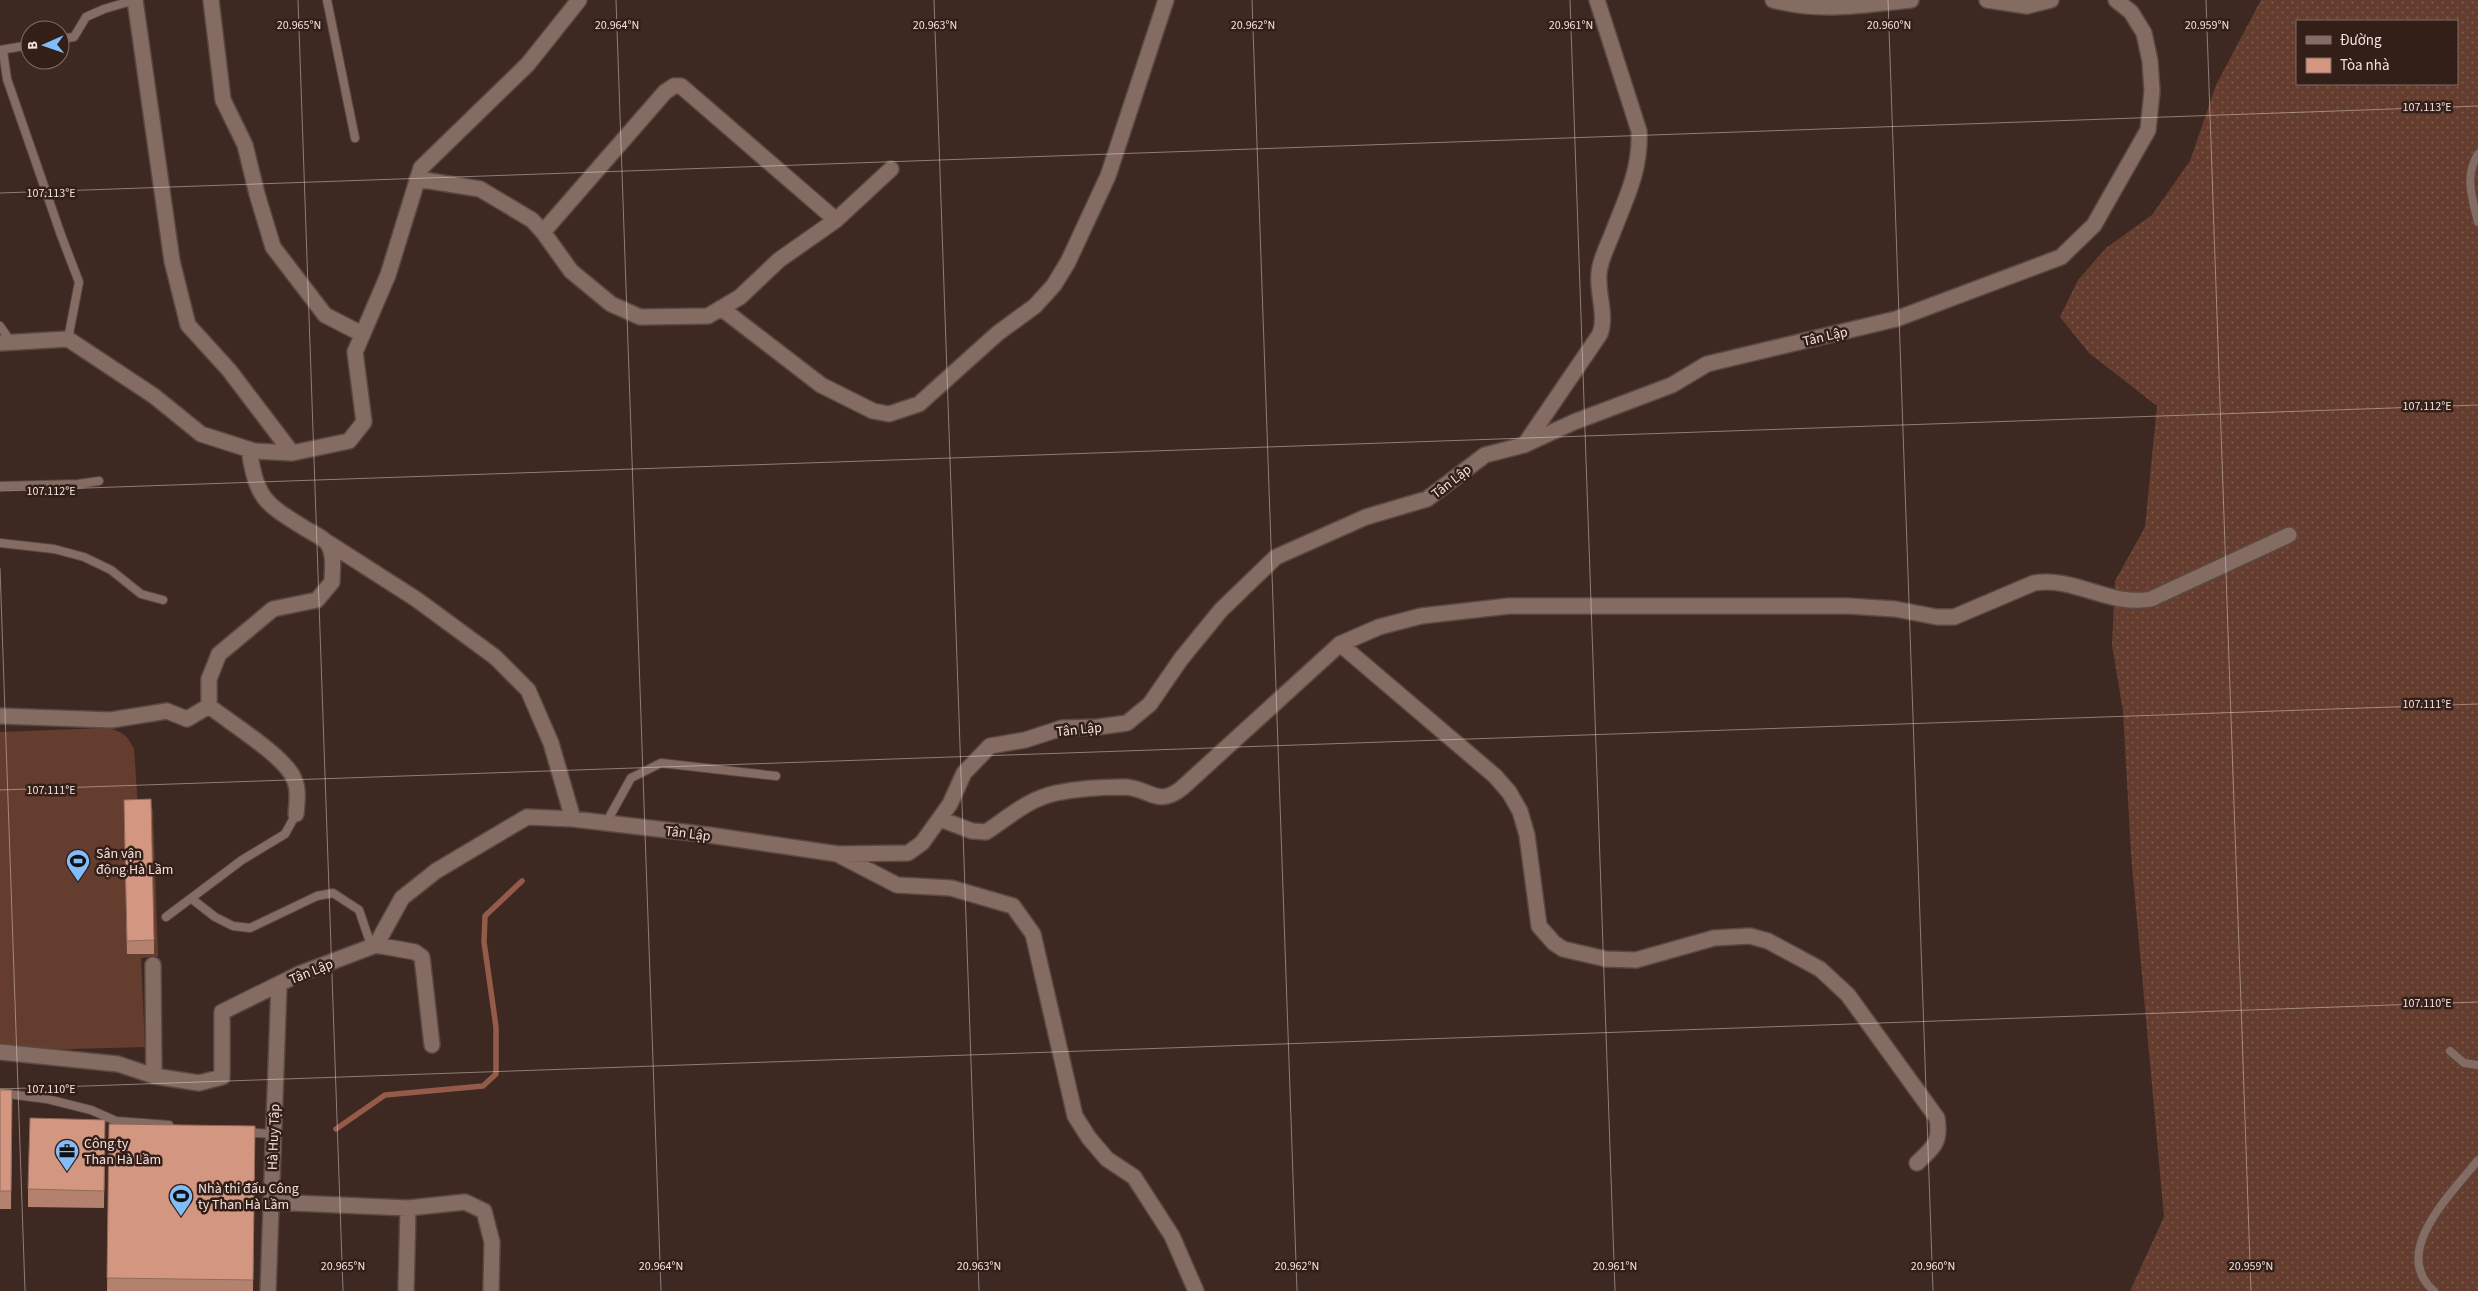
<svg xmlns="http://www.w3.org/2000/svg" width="2478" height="1291" font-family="'Source Sans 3',sans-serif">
	<defs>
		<pattern id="grass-dots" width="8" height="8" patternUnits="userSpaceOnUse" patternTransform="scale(1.25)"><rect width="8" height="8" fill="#643d2f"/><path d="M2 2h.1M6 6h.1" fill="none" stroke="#7b594d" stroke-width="1.8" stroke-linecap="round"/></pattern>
	</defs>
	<rect width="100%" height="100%" fill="#3e2922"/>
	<path fill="url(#grass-dots)" fill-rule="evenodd" d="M2261 0H2478V1291H2130L2164 1217 2131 854 2123 711 2112 645 2115 581 2145 527 2157 406 2089 353 2060 317 2078 280 2106 248 2152 215 2190 161 2216 85ZM2297 21H2457V84H2297Z"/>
	<path fill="#643d2f" d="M106 728C121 731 127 734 134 749L138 808 153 809 158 956 141 958 145 1047 0 1051V732Z"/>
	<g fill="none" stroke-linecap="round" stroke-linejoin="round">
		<path stroke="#945c48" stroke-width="5.5" d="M336 1129 385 1095 483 1086 496 1074V1027L484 942 485 916 522 881"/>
		<g stroke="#5a4842" stroke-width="10">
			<path id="lane" d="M327 0 355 138
				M60 39 74 37 86 17 104 9 135 0
				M0 50 30 45
				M3 51 7 79 61 235 79 282 68 339
				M2478 154C2464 177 2472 197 2478 222
				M0 326 11 342
				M0 486 78 484 99 481
				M0 543 54 549 84 557 111 570 141 594 163 600
				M606 823 631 778 661 763 776 776
				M192 899 215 917 233 926 250 928 317 896 333 893 359 910 372 948
				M166 917 242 860 285 834 296 814
				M2450 1051 2464 1063 2478 1065
				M0 1093 47 1099 91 1110 116 1121 169 1125
				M245 1132 273 1134
				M2434 1291C2389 1252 2453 1192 2478 1160"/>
		</g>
		<g stroke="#5a4842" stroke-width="18">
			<path id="street" d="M135 0 172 261 188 325 229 370 292 453
				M211 0 223 100 245 145 257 194 273 247 325 315 362 334
				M1773 0C1819 13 1864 5 1911 0
				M1987 0 2027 6 2051 0
				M417 179 480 189 532 220 543 232 571 271 611 304 640 317 708 316 740 297 779 260 836 220 891 169
				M543 232 665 92 674 86H681L836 220
				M721 308 821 385 873 411 889 414 919 404 998 333 1035 306 1054 285 1068 262 1108 176 1166 0
				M0 343 68 339 154 396 201 434 254 451 292 453 349 441 364 422 355 352 388 275 421 168 528 64 579 0
				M1525 444 1600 334C1607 315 1597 294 1599 273 1600 261 1606 249 1611 237 1625 200 1641 171 1639 131L1597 0
				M327 542 416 599 495 657 528 690 551 743 573 819
				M1340 644 1495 776 1509 792 1520 811 1527 835 1539 926 1554 943 1563 949 1606 959 1636 960 1714 938 1750 936 1768 941 1820 969 1848 995 1937 1118C1941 1142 1934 1147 1917 1163
				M209 706C229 722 286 757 294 779 299 789 297 802 296 814
				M0 716 111 720 167 711 187 719 209 706V679L219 654 273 609 317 600 332 582C332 570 335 555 328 544 324 538 313 533 306 529 264 503 257 499 249 450
				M940 819 972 831 986 832C1009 817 1028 799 1056 793 1075 789 1105 787 1125 787 1150 788 1157 808 1182 788L1340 644 1379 627 1421 616 1509 606H1848L1895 609 1937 617H1954L2034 583C2074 576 2110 607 2151 599L2289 535
				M839 855 897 885 951 888 1013 906 1033 934 1075 1116 1089 1138 1107 1159 1134 1177 1172 1236 1196 1291
				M376 945 415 952 422 957 432 1045
				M153 965 154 1076
				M0 1052 118 1064 154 1076 199 1083 222 1077V1012L299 974 376 945 402 898 436 871 527 817 573 819 709 835 838 854 908 853 922 843 950 804 964 773 990 746 1025 740 1062 728 1098 727 1127 723 1150 704 1181 659 1221 610 1276 557 1366 517 1427 499 1485 455 1524 445 1574 422 1672 385 1707 364 1896 319 2061 257 2094 225 2148 130 2152 91 2150 61 2144 33 2131 12 2116 0
				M270 1202 408 1208 465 1202 484 1211 492 1242 491 1291
				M268 1291 279 984
				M406 1291 408 1208"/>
		</g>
		<use href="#lane" stroke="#846c63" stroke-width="8"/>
		<use href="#street" stroke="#846c63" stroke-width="15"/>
	</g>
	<path fill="#b5816f" d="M124 813 154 940V954H127Z
		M0 1090H12L11 1209H0Z
		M109 1124 255 1127 253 1291H107Z
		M105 1137 104 1208 28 1207V1189Z"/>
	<path fill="#d39681" stroke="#94695a" d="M151 799 154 940 127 941 124 800Z
		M0 1090H12L11 1191H0Z
		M30 1118 105 1120 104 1191 28 1189Z
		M109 1124 255 1126 253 1280 107 1278Z"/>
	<path fill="none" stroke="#f2e3de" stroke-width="1" stroke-opacity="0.45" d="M298 0 343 1291M616 0 661 1291M934 0 979 1291M1252 0 1297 1291M1570 0 1615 1291M1888 0 1933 1291M2206 0 2251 1291M0 193 2478 106M0 491 2478 405M0 568 25 1291M0 790 2478 704M0 1089 2478 1002"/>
	<defs>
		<g id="stadium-pin" transform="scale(1.25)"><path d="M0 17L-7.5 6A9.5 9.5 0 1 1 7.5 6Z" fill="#80bdfa" stroke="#341f18"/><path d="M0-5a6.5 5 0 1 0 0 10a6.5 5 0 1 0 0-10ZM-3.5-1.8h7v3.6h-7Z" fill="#111"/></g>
		<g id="office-pin" transform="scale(1.25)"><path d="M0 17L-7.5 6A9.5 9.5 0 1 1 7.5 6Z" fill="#80bdfa" stroke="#341f18"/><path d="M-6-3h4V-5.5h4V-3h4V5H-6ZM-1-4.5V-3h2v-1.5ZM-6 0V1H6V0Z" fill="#111"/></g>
	</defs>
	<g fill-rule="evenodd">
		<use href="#stadium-pin" x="78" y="861"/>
		<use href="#office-pin" x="67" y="1151"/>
		<use href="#stadium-pin" x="181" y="1196"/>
	</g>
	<g text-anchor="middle" stroke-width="5" stroke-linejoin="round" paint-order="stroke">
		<g font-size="14" fill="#f2e3de" stroke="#341f18">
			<text transform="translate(1825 336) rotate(-13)" y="5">Tân Lập</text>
			<text transform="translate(1451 481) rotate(-38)" y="5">Tân Lập</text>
			<text transform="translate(1079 729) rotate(-6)" y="5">Tân Lập</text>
			<text transform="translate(688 833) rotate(7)" y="5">Tân Lập</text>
			<text transform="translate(311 971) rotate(-22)" y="5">Tân Lập</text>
			<text transform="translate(273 1137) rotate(-88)" y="5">Hà Huy Tập</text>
		</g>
		<g font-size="14" fill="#f2e3de" stroke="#341f18" text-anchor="start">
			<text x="96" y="858">Sân vận<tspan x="96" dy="16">động Hà Lầm</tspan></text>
			<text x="84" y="1148">Công ty<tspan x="84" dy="16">Than Hà Lầm</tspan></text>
			<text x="198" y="1193">Nhà thi đấu Công<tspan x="198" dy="16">ty Than Hà Lầm</tspan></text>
		</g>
	</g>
	<g font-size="12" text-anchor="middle" fill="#f2e3de" stroke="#341f18" stroke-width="5" stroke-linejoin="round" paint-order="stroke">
		<text x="299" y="29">20.965°N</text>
		<text x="617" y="29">20.964°N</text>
		<text x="935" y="29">20.963°N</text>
		<text x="1253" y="29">20.962°N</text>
		<text x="1571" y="29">20.961°N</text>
		<text x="1889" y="29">20.960°N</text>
		<text x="2207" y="29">20.959°N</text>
		<text x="2427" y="111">107.113°E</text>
		<text x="51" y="197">107.113°E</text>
		<text x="2427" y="410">107.112°E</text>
		<text x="51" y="495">107.112°E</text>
		<text x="2427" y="708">107.111°E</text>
		<text x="51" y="794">107.111°E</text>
		<text x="2427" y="1007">107.110°E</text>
		<text x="51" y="1093">107.110°E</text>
		<text x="343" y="1270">20.965°N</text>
		<text x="661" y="1270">20.964°N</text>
		<text x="979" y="1270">20.963°N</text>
		<text x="1297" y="1270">20.962°N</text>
		<text x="1615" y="1270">20.961°N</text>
		<text x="1933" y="1270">20.960°N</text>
		<text x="2251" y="1270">20.959°N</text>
	</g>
	<rect x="2296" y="20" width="162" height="65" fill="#341f18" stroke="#806d67"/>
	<rect x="2306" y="36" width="25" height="8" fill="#846c63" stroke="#806d67"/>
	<text x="2340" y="45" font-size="15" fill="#f2e3de">Đường</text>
	<rect x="2306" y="58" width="25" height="15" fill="#d39681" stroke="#806d67"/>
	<text x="2340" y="70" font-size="15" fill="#f2e3de">Tòa nhà</text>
	<g transform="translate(45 45) rotate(268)"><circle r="24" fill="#341f18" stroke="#806d67"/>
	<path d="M0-4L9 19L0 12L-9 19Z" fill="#80bdfa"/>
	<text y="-8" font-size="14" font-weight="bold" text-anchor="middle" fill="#f2e3de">B</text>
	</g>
</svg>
